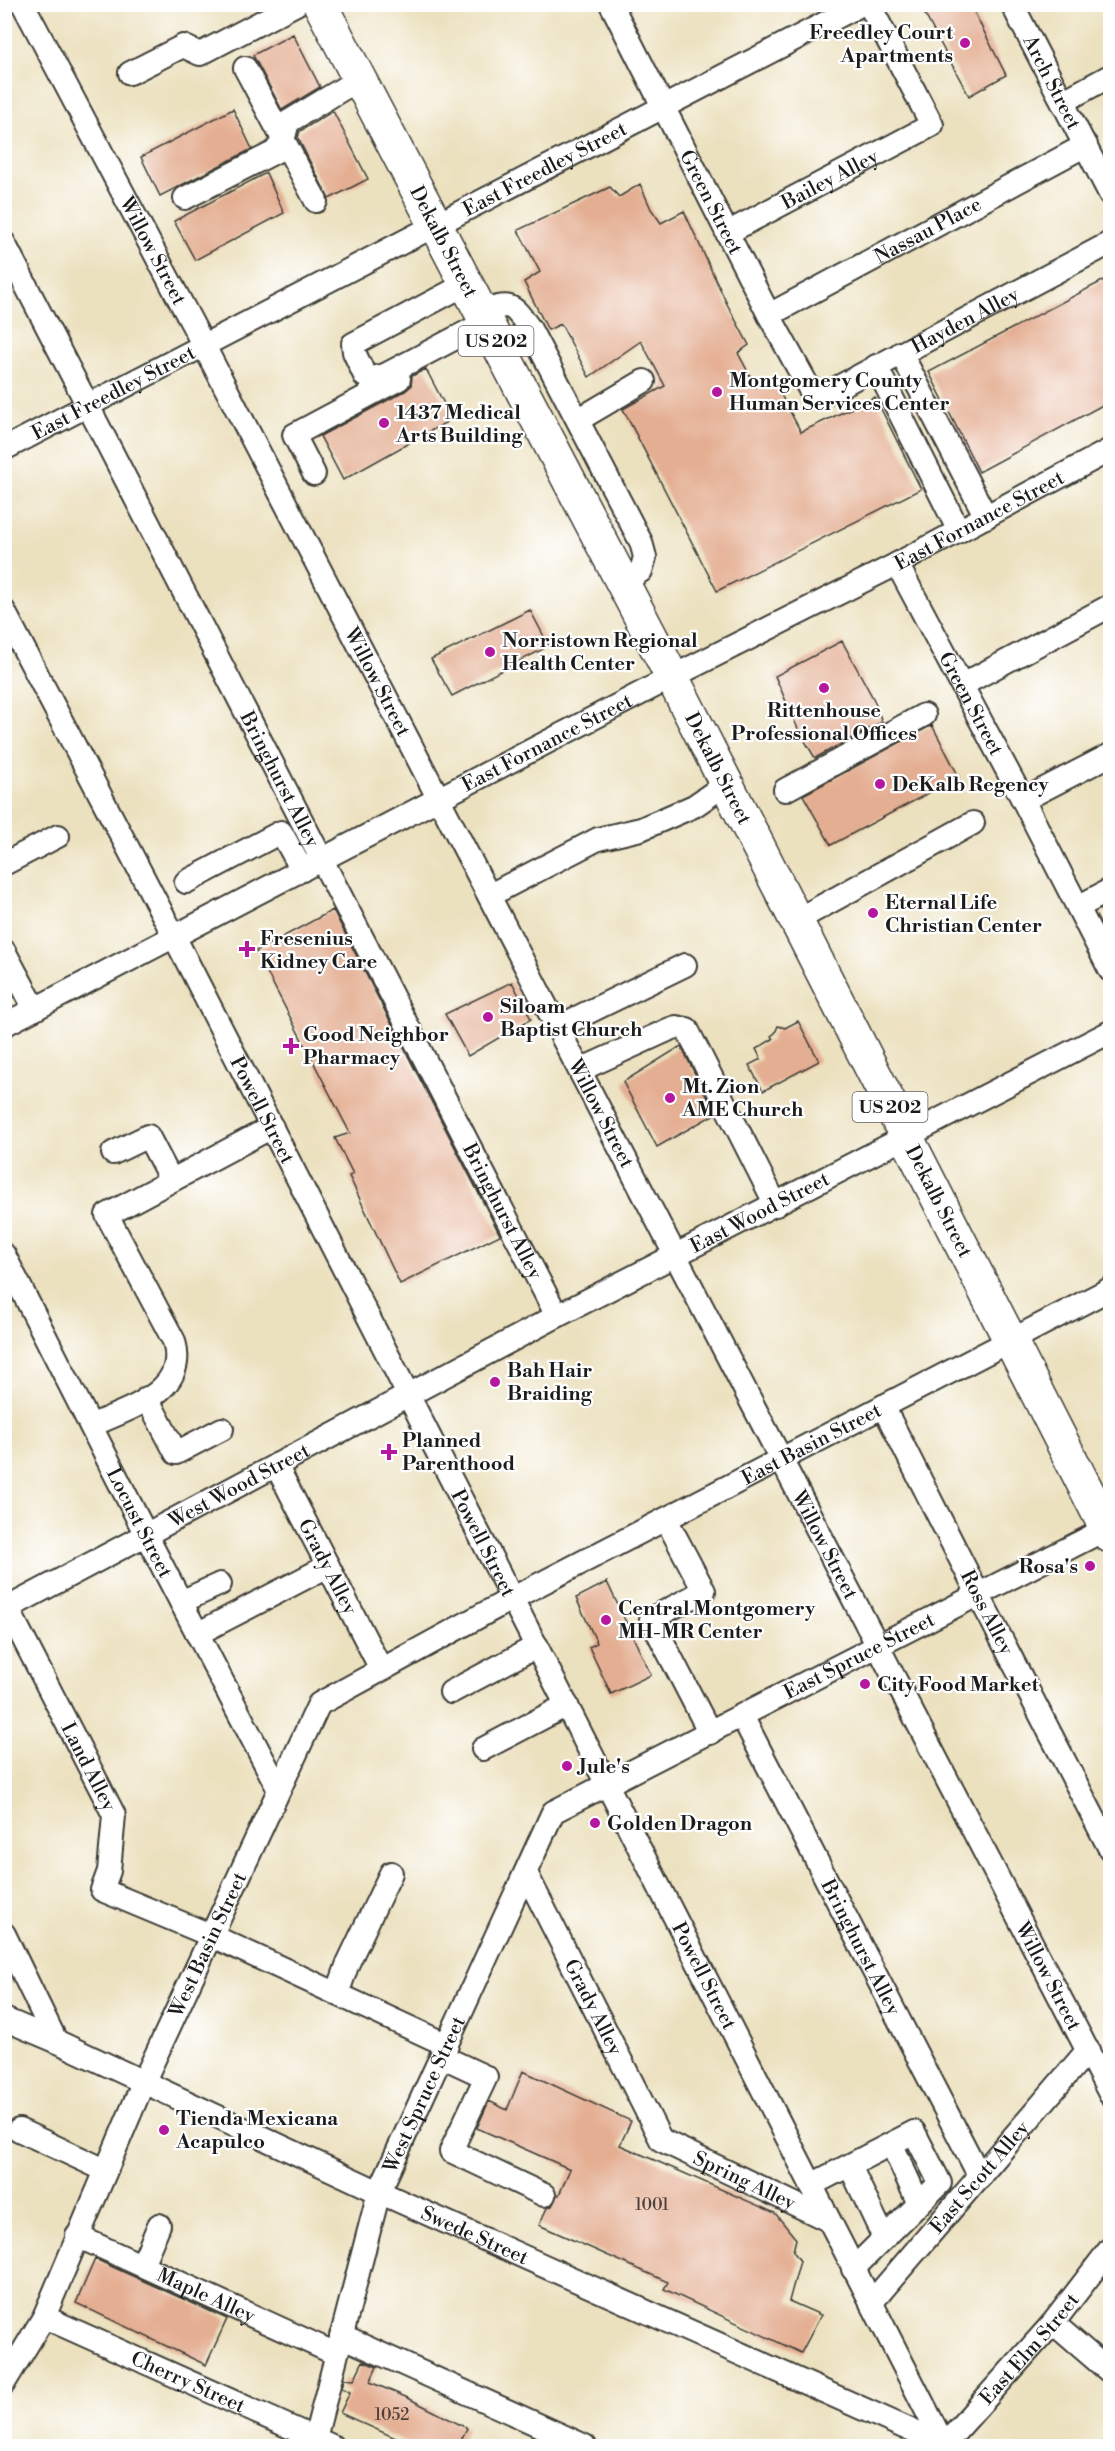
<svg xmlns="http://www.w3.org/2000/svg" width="1115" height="2451" font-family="'Libre Bodoni',serif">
	<rect width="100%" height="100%" fill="#fff"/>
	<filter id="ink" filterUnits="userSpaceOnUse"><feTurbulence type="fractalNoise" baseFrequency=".0167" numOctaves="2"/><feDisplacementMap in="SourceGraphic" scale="12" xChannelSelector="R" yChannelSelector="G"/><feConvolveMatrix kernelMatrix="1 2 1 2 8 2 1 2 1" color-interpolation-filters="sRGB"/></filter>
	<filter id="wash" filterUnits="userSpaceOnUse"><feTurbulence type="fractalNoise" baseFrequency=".008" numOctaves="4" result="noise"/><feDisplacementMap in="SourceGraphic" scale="24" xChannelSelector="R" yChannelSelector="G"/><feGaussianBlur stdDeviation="1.35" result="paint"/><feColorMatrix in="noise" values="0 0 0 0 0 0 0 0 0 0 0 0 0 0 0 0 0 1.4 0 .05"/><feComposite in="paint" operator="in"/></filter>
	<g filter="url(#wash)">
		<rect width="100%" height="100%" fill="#ece1bf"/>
		<g id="blocks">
			<path fill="#e4ae92" d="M935 4H970L1006 75 969 96 923 11Z
				M293 34 320 87 282 110 253 55Z
				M233 109 252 149 160 196 141 157Z
				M333 111 368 179 329 199 298 138 300 131Z
				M266 173 284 213 195 260 174 221Z
				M640 184 651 209 661 223 684 211 727 304 749 345 738 353 756 387 772 378 801 432 875 397 921 489 717 591 623 409 665 386 641 341 589 377 561 324 548 330 524 282 540 272 518 230 610 187 619 197Z
				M1110 277V401L979 472 929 372Z
				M426 369 452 419 343 480 320 436 405 391 411 386 412 376Z
				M530 610 549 646 452 696 431 659Z
				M842 641 874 700 882 722 815 758 799 731 775 676Z
				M932 725 959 777 831 845 803 795Z
				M333 910 500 1235 400 1284 349 1176 353 1174 335 1138 350 1133 256 951Z
				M512 982 531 1019 468 1056 445 1014Z
				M798 1021 819 1061 763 1091 749 1065 761 1059 756 1049 773 1039 771 1036 775 1033 778 1026 785 1028Z
				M681 1046 715 1114 657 1147 623 1082Z
				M607 1582 651 1675 611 1694 589 1647 597 1643 576 1598Z
				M523 2071 631 2121 620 2145 775 2213 796 2239 793 2251 800 2261 789 2301 821 2315 801 2353 664 2289 668 2282 539 2225 547 2208 552 2206 557 2195H559L570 2169 477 2128 489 2101 507 2110Z
				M95 2259 227 2319 206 2365 76 2303Z
				M363 2361 377 2367 370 2382 408 2398 467 2428 458 2446H413L340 2413 350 2392 342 2388 344 2379 354 2380Z"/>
		</g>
	</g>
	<g filter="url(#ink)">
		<use href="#blocks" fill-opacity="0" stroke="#3b3a34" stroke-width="1.5"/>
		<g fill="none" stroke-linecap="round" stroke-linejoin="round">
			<g stroke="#3b3a34" stroke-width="26">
				<g id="minor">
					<path id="s1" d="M23 4 204 346 1110 2094"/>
					<path id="s2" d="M611 4 769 315 809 388 817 394 829 392 1110 243"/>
					<path id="s3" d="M1012 4 1110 194"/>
					<path d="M245 68 316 201"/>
					<path d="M130 73 183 46 200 54 296 4"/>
					<path d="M1062 102 1110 76"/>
					<path d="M185 198 275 152 283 141 288 122 359 79"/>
					<path id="s4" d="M727 233 932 125 869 4"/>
					<path id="s5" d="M4 243 557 1316"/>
					<path d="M466 284 353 344 354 352 365 376 372 378 385 375 486 322"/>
					<path d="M481 313C511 301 512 304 530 329L641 542 645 557 641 571 622 583"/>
					<path id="s6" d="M769 315 1086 145"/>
					<path d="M901 353 986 517"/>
					<path d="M876 366 959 531"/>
					<path d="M578 420 644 381"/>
					<path id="s7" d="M4 449 862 4"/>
					<path d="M314 474 294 435 399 379"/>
					<path id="s8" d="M897 564 1023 800 1110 970"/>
					<path id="s9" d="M4 611 175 938 944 2445"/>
					<path d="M962 685 1110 606"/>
					<path d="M785 790 924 715"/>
					<path d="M1023 800 1110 755"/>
					<path d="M4 864 58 836"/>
					<path d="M186 882 281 832 302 870"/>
					<path d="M490 895 598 839 641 829 694 806 726 784"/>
					<path d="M1078 907 1110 890"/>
					<path d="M795 921 973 823"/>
					<path d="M4 951 35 1009"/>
					<path id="s10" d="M4 1025 672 677 897 564 1110 450"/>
					<path d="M558 1027 685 965"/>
					<path d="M580 1070 670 1029 676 1027 687 1029 776 1205"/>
					<path d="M113 1153 148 1136 171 1180"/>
					<path id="s11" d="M4 1255 146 1535 278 1788"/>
					<path d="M147 1398 176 1453 222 1429"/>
					<path id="s12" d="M883 1406 978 1594 1110 1849"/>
					<path d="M91 1426C128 1408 189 1393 174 1341L107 1215 272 1127"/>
					<path id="s13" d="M276 1465 381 1669"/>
					<path d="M666 1519 704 1591 651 1619 710 1733"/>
					<path id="s14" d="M4 1601 114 1815 109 1871 102 1890 210 1935 447 2045"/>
					<path d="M181 1602 220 1584"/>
					<path id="s15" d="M4 1610 557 1316 1110 1032"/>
					<path d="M197 1634 328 1566"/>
					<path d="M451 1692 537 1646"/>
					<path id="s16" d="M742 1716 980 2177"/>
					<path d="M483 1749 567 1705"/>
					<path id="s17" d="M526 1873 661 2140 828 2220"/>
					<path d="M4 1934 56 2041"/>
					<path d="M337 1994 348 1963 391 1873"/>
					<path id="s18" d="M4 2019 56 2041 379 2192 946 2446"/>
					<path d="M441 2056 486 2077 451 2151 544 2195"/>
					<path d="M19 2130 105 2170"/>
					<path d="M892 2145 919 2204"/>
					<path d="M850 2166 884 2238"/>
					<path d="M811 2185 914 2132 940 2183 853 2269"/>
					<path id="s19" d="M77 2236 336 2354"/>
					<path d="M142 2265 159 2225"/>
					<path id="s20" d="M871 2303 1088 2050"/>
					<path id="s21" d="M44 2317 332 2446"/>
					<path d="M1053 2323 1110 2372"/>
					<path d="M341 2336 585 2446"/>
					<path id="s22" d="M4 2383 44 2317 143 2083 319 1704 513 1598 1110 1289"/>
					<path id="s23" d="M313 2446 379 2192 553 1812 1110 1527"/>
					<path id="s24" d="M943 2446 1053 2323 1110 2249"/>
				</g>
			</g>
			<g stroke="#3b3a34" stroke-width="36">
				<g id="highway">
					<path id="s25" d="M320 4 672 677 1110 1536"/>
				</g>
			</g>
			<use href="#minor" stroke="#fff" stroke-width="22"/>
			<use href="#highway" stroke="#fff" stroke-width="33"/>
		</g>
	</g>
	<g fill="#b5179e" stroke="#fff" stroke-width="2">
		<circle cx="965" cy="43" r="6"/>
		<circle cx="717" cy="392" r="6"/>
		<circle cx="384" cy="423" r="6"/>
		<circle cx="490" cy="652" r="6"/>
		<circle cx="824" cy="688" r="6"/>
		<circle cx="880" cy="784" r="6"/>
		<circle cx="873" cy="913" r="6"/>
		<path d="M244 940h6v6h6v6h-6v6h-6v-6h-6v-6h6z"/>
		<circle cx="488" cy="1017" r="6"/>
		<path d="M288 1037h6v6h6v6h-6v6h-6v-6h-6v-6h6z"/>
		<circle cx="670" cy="1098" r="6"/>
		<circle cx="495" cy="1382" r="6"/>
		<path d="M386 1443h6v6h6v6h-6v6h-6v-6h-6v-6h6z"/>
		<circle cx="1090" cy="1566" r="6"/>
		<circle cx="606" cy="1620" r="6"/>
		<circle cx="865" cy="1684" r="6"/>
		<circle cx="567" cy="1766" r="6"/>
		<circle cx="595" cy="1823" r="6"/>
		<circle cx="164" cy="2130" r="6"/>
	</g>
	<g text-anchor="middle" stroke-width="4.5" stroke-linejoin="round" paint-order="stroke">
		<g font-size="16" fill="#4e403a">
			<text x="652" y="2210">1001</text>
			<text x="392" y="2420">1052</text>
		</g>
		<g fill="#fff" stroke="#606060" stroke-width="1.5">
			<rect x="458.5" y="326" width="75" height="30" rx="4.5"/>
			<rect x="852.5" y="1092" width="75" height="30" rx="4.5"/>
		</g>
		<g font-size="18" font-weight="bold" fill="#1c1c1c">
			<text x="496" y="347">US 202</text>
			<text x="890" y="1113">US 202</text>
		</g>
		<g font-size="20" font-weight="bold" fill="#1c1c1c" stroke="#fff" text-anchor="start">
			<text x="953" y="39" text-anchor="end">Freedley Court<tspan x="953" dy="23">Apartments</tspan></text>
			<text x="729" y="387">Montgomery County<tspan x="729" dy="23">Human Services Center</tspan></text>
			<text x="396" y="419">1437 Medical<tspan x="396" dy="23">Arts Building</tspan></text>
			<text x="502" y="647">Norristown Regional<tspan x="502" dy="23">Health Center</tspan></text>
			<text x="824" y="717" text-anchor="middle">Rittenhouse<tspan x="824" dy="23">Professional Offices</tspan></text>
			<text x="892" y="791">DeKalb Regency</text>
			<text x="885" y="909">Eternal Life<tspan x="885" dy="23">Christian Center</tspan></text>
			<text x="260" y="945">Fresenius<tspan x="260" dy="23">Kidney Care</tspan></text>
			<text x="500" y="1013">Siloam<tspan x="500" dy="23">Baptist Church</tspan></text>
			<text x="303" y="1041">Good Neighbor<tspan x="303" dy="23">Pharmacy</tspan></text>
			<text x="682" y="1093">Mt. Zion<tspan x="682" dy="23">AME Church</tspan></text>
			<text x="507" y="1377">Bah Hair<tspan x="507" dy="23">Braiding</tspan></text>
			<text x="402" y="1447">Planned<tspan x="402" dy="23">Parenthood</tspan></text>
			<text x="1078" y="1573" text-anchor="end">Rosa's</text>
			<text x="618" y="1615">Central Montgomery<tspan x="618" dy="23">MH-MR Center</tspan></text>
			<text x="877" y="1691">City Food Market</text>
			<text x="579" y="1773">Jule's</text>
			<text x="607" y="1830">Golden Dragon</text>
			<text x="176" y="2125">Tienda Mexicana<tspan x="176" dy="23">Acapulco</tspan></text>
		</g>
		<g font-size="20" fill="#1c1c1c" stroke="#fff">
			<text dy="7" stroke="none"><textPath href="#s3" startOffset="88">Arch Street</textPath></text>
			<text dy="7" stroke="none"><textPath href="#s7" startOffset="609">East Freedley Street</textPath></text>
			<text dy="7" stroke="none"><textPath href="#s4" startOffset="116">Bailey Alley</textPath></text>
			<text dy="7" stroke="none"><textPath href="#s2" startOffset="222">Green Street</textPath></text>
			<text dy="7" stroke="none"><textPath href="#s6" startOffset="180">Nassau Place</textPath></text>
			<text dy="7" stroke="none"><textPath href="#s25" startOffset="268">Dekalb Street</textPath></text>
			<text dy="7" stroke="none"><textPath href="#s1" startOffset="279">Willow Street</textPath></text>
			<text dy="7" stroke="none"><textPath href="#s2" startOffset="608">Hayden Alley</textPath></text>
			<text dy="7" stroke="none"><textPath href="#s7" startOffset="123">East Freedley Street</textPath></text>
			<text dy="7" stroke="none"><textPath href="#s10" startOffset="1098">East Fornance Street</textPath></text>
			<text dy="7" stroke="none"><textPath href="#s1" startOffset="765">Willow Street</textPath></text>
			<text dy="7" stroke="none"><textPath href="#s8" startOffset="158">Green Street</textPath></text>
			<text dy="7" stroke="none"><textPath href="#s10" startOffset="612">East Fornance Street</textPath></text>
			<text dy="7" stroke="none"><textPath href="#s25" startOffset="862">Dekalb Street</textPath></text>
			<text dy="7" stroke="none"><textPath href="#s5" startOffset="603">Bringhurst Alley</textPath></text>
			<text dy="7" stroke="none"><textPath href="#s9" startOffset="562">Powell Street</textPath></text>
			<text dy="7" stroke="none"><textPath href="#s1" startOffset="1251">Willow Street</textPath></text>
			<text dy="7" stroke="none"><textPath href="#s25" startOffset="1348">Dekalb Street</textPath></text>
			<text dy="7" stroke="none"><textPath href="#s5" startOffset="1089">Bringhurst Alley</textPath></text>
			<text dy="7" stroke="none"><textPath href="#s15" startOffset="854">East Wood Street</textPath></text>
			<text dy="7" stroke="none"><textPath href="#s22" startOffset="1306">East Basin Street</textPath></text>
			<text dy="7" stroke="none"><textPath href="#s15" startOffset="266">West Wood Street</textPath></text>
			<text dy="7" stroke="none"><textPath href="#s11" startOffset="300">Locust Street</textPath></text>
			<text dy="7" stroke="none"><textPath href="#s9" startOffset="1048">Powell Street</textPath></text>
			<text dy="7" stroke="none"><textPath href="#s1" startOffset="1737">Willow Street</textPath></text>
			<text dy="7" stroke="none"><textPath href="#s13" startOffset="114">Grady Alley</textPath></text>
			<text dy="7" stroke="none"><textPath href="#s12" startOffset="231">Ross Alley</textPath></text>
			<text dy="7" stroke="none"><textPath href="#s23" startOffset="1024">East Spruce Street</textPath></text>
			<text dy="7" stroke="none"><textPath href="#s14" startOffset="186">Land Alley</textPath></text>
			<text dy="7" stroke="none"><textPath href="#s22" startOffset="484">West Basin Street</textPath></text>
			<text dy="7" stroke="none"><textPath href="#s16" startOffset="260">Bringhurst Alley</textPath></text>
			<text dy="7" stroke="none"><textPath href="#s1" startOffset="2223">Willow Street</textPath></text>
			<text dy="7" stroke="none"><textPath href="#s9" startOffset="1534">Powell Street</textPath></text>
			<text dy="7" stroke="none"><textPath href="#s17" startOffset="150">Grady Alley</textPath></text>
			<text dy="7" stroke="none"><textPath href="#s23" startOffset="370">West Spruce Street</textPath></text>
			<text dy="7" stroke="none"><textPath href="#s20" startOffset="166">East Scott Alley</textPath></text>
			<text dy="7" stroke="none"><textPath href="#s17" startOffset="392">Spring Alley</textPath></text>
			<text dy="7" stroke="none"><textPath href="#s18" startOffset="518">Swede Street</textPath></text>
			<text dy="7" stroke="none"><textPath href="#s19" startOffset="142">Maple Alley</textPath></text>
			<text dy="7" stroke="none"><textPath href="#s24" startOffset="130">East Elm Street</textPath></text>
			<text dy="7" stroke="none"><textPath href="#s21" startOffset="158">Cherry Street</textPath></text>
		</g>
	</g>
	<rect width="1115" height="2451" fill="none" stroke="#fff" stroke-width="24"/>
</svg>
